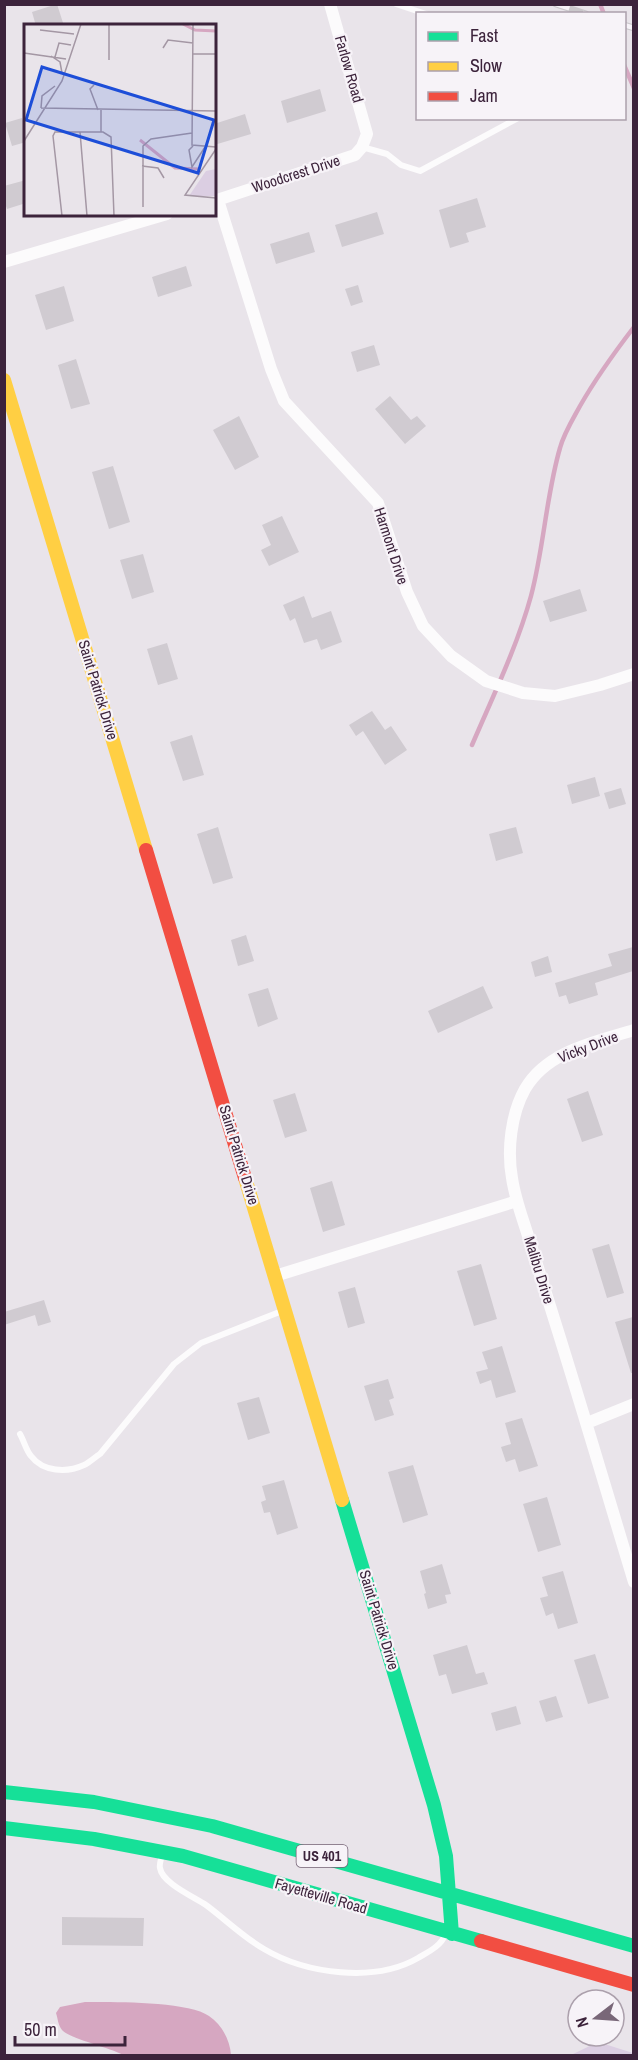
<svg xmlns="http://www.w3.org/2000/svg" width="638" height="2060" font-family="'Archivo Narrow',sans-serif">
	<rect width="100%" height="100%" fill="#e9e4ea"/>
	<path fill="#dbcee2" d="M598 2042 633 2053V2055H571Z"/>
	<path fill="#d6a7c1" d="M85 2002C112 2002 188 2001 209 2016 222 2025 230 2040 231 2055H123C109 2047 70 2039 62 2030 58 2025 58 2019 56 2013L60 2007Z"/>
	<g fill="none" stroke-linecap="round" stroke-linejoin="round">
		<path stroke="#d6a7c1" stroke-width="4.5" d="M600 4 604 14
			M624 65 634 88
			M472 745C493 696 517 647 531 596 544 547 546 496 560 448 564 433 573 419 580 406 596 378 614 353 634 327"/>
	</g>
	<path fill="#d0cbd1" d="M57 4 64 26H36L32 12Z
		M320 89 326 111 287 123 281 101Z
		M245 114 251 134 214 145V124Z
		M22 118 26 129V142L12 146 5 123Z
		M26 180V203L7 209 4 200V186Z
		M477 198 486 227 466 233 469 242 450 248 439 210Z
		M377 212 384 234 342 247 335 225Z
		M309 232 315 252 276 264 270 244Z
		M186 266 192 286 158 297 152 277Z
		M358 285 363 302 351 306 345 289Z
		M64 286 74 321 46 330 35 295Z
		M374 345 380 365 357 372 351 352Z
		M76 359 90 404 71 409 58 365Z
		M390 396 411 420 417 416 426 426 405 444 375 409Z
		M239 416 259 457 235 470 213 430Z
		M113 466 130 522 109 529 92 472Z
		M282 516 299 552 269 566 261 550 271 545 262 525Z
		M143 554 154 592 132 599 120 560Z
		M580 589 587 611 550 622 543 601Z
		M304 596 312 618 331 611 342 642 321 650 317 639 304 643 295 618 290 621 283 605Z
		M167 643 178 679 158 685 147 649Z
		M372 711 385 730 391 726 407 750 385 765 363 731 356 736 349 725Z
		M192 735 204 775 183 781 170 742Z
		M595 777 600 796 572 804 567 785Z
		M621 788 626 804 609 809 604 793Z
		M218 827 233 878 213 884 197 834Z
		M516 827 523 853 496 861 489 834Z
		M246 935 254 961 238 966 231 940Z
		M633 947V971L595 983 598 995 569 1004 566 995 559 997 555 983 612 966 608 954Z
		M548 956 552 972 535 977 531 962Z
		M483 986 493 1008 438 1033 428 1011Z
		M268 988 278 1019 258 1027 248 994Z
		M588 1091 603 1135 582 1142 567 1099Z
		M295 1093 307 1131 285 1138 273 1100Z
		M332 1181 345 1225 323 1232 310 1188Z
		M609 1244 624 1293 607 1298 592 1249Z
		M481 1264 497 1319 474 1326 457 1271Z
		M355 1287 365 1323 348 1328 338 1292Z
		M44 1300 51 1322 38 1326 35 1315 4 1325V1312Z
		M633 1317V1373H631L615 1322Z
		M502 1346 516 1392 496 1398 491 1380 480 1384 476 1372 488 1369 482 1352Z
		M388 1379 394 1398 389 1400 394 1415 375 1421 364 1386Z
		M259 1397 270 1433 248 1440 237 1403Z
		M522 1418 538 1466 519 1472 515 1459 506 1462 501 1447 511 1444 505 1423Z
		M413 1465 428 1515 403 1523 388 1472Z
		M284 1480 298 1528 277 1535 270 1512 264 1513 261 1502 266 1500 262 1486Z
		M547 1497 561 1545 538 1552 523 1504Z
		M442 1564 451 1594 445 1595 447 1603 428 1609 424 1594 426 1593 420 1571Z
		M563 1571 578 1623 558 1629 553 1613 546 1616 540 1598 548 1596 542 1577Z
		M467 1645 476 1674 484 1672 488 1684 452 1694 446 1674 439 1676 433 1655Z
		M595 1654 609 1698 588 1704 574 1660Z
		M556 1696 563 1717 546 1722 539 1701Z
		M516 1706 521 1724 496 1731 491 1713Z
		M62 1917 144 1918 143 1946 62 1945Z"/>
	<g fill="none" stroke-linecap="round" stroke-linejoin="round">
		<path stroke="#fcfbfc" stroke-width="6" d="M396 4 426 14
			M362 147 387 154 401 165 420 171 518 118
			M20 1434C24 1441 26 1450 31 1456 43 1472 67 1473 84 1465 90 1462 95 1457 100 1454L174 1364 201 1343 282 1311
			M162 1855C161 1859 159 1865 160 1868 162 1883 194 1897 206 1905 225 1919 243 1937 264 1949 306 1974 375 1983 418 1958 428 1952 441 1946 445 1935"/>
		<path stroke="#fcfbfc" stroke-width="12" d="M218 200 271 369 284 401 378 503 407 592 423 626 451 656 486 681 523 693 555 696 600 685 634 674
			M214 201 355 155 362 147 367 134 330 4
			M4 262 167 214
			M634 1030C595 1042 547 1051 525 1089 511 1114 507 1150 512 1178 515 1199 523 1219 529 1239 538 1268 547 1297 556 1325 583 1411 608 1496 634 1582
			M275 1276 517 1201
			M587 1423 634 1404"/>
		<path stroke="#16e098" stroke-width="14" d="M342 1500 434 1805 446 1856 452 1934
			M4 1792 94 1802 212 1826 634 1946
			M4 1828 94 1839 183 1856 481 1941"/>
		<path stroke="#ffcf43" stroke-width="14" d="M4 380 146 850
			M245 1178 342 1500"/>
		<path stroke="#f24e42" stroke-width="14" d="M146 850 245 1178
			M481 1941 634 1985"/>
		<g stroke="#cac7cb" stroke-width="7">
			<path id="rail" d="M556 4 586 14
				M624 25 634 28"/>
		</g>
		<use href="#rail" stroke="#f7f3f8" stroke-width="4.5" stroke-dasharray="14" stroke-linecap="butt"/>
	</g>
	<g text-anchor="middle" stroke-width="4.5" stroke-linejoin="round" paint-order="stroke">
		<rect fill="#f7f3f8" stroke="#746174" stroke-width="1.5" x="296.5" y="1845" width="51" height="22" rx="4.5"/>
		<g font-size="14" font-weight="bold" fill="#3c233b">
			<text x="322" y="1861">US 401</text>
		</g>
		<g font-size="15" fill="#3c233b" stroke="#f7f3f8">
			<text transform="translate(349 69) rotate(74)" y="5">Farlow Road</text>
			<text transform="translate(296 174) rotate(-18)" y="5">Woodcrest Drive</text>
			<text transform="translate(391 546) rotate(72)" y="5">Harmont Drive</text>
			<text transform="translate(98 690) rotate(73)" y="5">Saint Patrick Drive</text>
			<text transform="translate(588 1047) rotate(-21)" y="5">Vicky Drive</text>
			<text transform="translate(239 1155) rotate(73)" y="5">Saint Patrick Drive</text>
			<text transform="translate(539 1270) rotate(73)" y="5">Malibu Drive</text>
			<text transform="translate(379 1620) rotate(73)" y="5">Saint Patrick Drive</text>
			<text transform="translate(321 1896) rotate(16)" y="5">Fayetteville Road</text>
		</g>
	</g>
	<g transform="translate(24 24)">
		<rect width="192" height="192" fill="#e9e4ea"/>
		<path d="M192 145V172H165L182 147Z" fill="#dbcee2"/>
		<path fill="none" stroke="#d6a7c1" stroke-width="3" d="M159 0 171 6 192 7M116 116 151 144 176 145"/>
		<path fill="none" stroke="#a497a4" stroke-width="1.5" d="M85 0V36M169 0 168 121 192 123M16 6 50 10M139 24 144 16 169 19M0 29 42 35M169 30H192M27 32 36 38 38 49M31 33 35 19 47 21M70 61 66 65 74 86M17 84 192 87M17 84 18 72 31 62M77 86V108M56 108 63 192M0 117 38 57 57 0M169 122 165 126 168 143 181 123M192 125 161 171 192 174M118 142 134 144 140 154M119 183V122L127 115 168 109M38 192 29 112 31 108H79L87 113 90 192"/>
		<path fill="#1d4ed8" fill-opacity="0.15" stroke="#1d4ed8" stroke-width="3" d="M18 43 190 96 174 149 2 96Z"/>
		<rect width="192" height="192" fill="none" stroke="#3c233b" stroke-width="3"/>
	</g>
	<rect width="638" height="2060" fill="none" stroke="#3c233b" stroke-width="12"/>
	<rect x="416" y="12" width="210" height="108" fill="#f7f3f8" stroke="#aca0ac" stroke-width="1.5"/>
	<rect x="428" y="32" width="30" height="9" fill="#16e098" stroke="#aca0ac" stroke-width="1.5"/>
	<text x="470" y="42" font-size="18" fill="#3c233b">Fast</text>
	<rect x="428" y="62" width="30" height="9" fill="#ffcf43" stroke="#aca0ac" stroke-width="1.5"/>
	<text x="470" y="72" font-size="18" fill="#3c233b">Slow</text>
	<rect x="428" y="92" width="30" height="9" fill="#f24e42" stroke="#aca0ac" stroke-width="1.5"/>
	<text x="470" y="102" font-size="18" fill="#3c233b">Jam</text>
	<g transform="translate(596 2018) rotate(253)"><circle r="28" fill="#f7f3f8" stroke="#aca0ac" stroke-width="1.5"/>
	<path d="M0-4.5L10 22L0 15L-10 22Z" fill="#796778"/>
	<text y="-9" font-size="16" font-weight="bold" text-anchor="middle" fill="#3c233b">N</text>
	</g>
	<path d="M15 2036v9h110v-9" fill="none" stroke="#3c233b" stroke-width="3"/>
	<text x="24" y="2036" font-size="18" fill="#3c233b" stroke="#f7f3f8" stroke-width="4.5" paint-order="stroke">50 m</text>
</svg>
